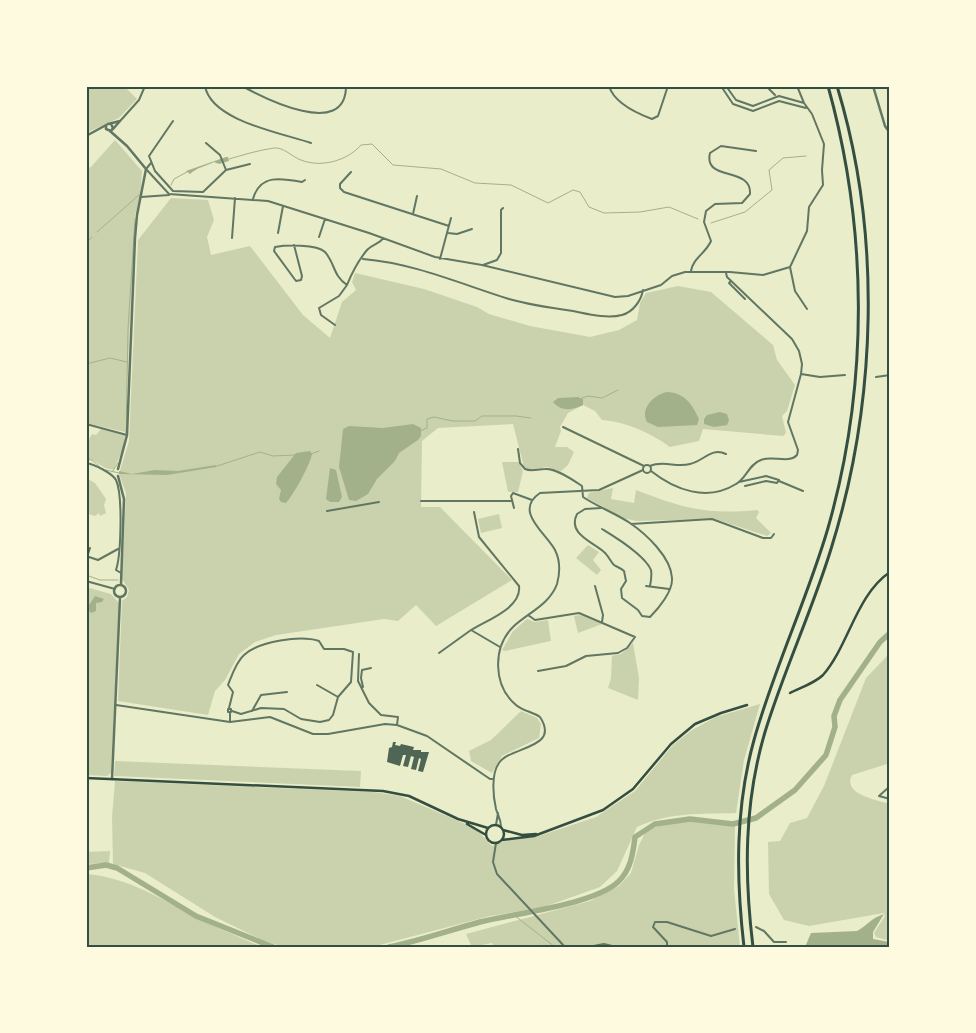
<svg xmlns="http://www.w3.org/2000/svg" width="976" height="1033" font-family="'Source Sans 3',sans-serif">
	<rect width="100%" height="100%" fill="#e9edc9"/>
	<path fill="#cad2ad" d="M86 86H124L137 99 119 118 86 133Z
		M115 140 142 171 140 198 135 215 125 432 86 423V163L90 168Z
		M171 198 208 200 214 220 207 237 211 255 250 246 303 315 330 338 342 302 356 290 352 282 355 273 424 289 477 307 489 314 530 326 590 337 619 330 637 320 640 303 646 293 678 286 711 292 773 345 777 360 795 385 787 411 782 416 786 433 783 436 703 429 699 441 670 447C649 432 627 422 602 420L595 411 583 405 568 413 560 427 561 431 555 447H567L574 452 568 465 560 472 547 467 530 470 524 467 513 424 438 428 422 441 421 507H440L512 580 436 626 416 605 398 621 384 619 276 635 255 642 239 654 225 680 215 691 208 715 118 701 122 601 127 597 129 590 122 579 126 493 119 474 129 441 138 240Z
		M101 429 125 435 123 449 114 469C102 471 97 458 86 459 86 448 87 442 92 434L96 435Z
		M502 462H519L523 471 518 492H508Z
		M86 478 95 483 106 499 104 505 106 513 100 516 99 513 95 516 89 514 86 516Z
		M613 488 611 499 634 503 636 490C683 508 706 515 757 510L759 512 756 518 771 533 767 536 715 519 636 521 623 518 587 498 589 493Z
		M499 514 502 528 481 533 478 519Z
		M588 545 599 552 593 560 601 570 597 575 576 558Z
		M86 587 111 594 119 603 111 773 107 776 86 775Z
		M580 615 602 624 578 633 574 616Z
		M527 619 535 622 548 620 551 641 505 651 502 650 513 631Z
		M633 643 639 678 638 700 608 688 611 678 612 656 621 654Z
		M890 653V763L852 775C842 794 876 800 890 804V941L876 937 874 933 885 916 884 913 809 926 784 920 769 894 768 842 780 841 790 823 807 818 824 786 866 678Z
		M760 704 744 760 736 813C702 814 668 812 637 827L617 871 600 887 544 907 490 916 372 947H284L264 941 215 917 145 873 113 864 112 817 115 781 373 792 400 796 470 826 479 832 492 846 508 840 539 836 596 817 635 791 673 745 692 730 716 717Z
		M521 711 537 718 541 724 539 738 502 756 492 773 471 761 469 751 491 740Z
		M115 761 361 771 360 787 114 776Z
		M689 821 735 826 734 889 740 947H533L530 944 531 947H494L492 943 472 947 466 934 590 901 619 886 631 873 639 845 645 833 658 826Z
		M110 851 109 863 86 864V852Z
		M86 874C128 877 163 900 199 919 220 929 241 938 262 947H86Z"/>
	<path fill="#a3b18a" d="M226 157H228L229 161 219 164 214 162C206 166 196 168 190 174L186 171Z
		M667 392C685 393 692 404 699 419L697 425 658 427 647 422C640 409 653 395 667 392Z
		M578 397 583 399V405C573 410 561 412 553 402L558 398Z
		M720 412 727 414 729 420 727 425 714 427 704 424V419L707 415Z
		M413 424 421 428V436L418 440 399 453 395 461 377 479 368 494 356 501 349 500 339 467 343 429 349 426 383 428Z
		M310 451 312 454C310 465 294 494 286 503L281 502 279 499 281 490 276 484 277 477 296 453Z
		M216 465V467L167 475 119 474V471L132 474 155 470 178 471Z
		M330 468 336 470 342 497 339 502H330L326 499Z
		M95 596 104 599 102 602 96 603V611L91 613 87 608Z
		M884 914 873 932V939L889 942 890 947H805L811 933 857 931C868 925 871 918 884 914Z"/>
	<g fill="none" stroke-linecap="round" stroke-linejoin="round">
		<path stroke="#a3b18a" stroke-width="1" d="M229 159C243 155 259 150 274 148 284 147 292 157 301 160 321 168 347 161 361 145L372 144 393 165 441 169 475 183 511 185 548 203 573 190 580 192 589 207 604 213 640 212 669 207 698 219
			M171 185 174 179 187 172
			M711 223 745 212 772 190 769 170 783 158 806 156
			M97 232 139 195
			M86 243 92 237
			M86 364 110 358 127 362
			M582 398 588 396 602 398 618 390
			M420 431 427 428V419L434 417 453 421H475L482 416H516L531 418
			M126 433 128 329 135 219
			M311 454 319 451
			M86 459 92 460 100 467
			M214 467 260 452 273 456 295 455
			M106 470 119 473
			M112 472 118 463
			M86 575 100 580H118
			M514 915 555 947"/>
		<path stroke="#a3b18a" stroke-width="5.5" d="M86 868 106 865 117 868 196 916 273 947
			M389 947C420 941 450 930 480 922 515 913 593 905 618 882 631 870 633 853 635 837L655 824 690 819 733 824 756 818 795 790 826 755 835 727 834 716 840 700 880 642 890 633"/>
	</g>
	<path fill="#4f6655" d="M393 742H396L395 745 400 746 401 744 414 747 413 750H421V752H429L423 772 418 771 421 759 419 758 416 770 411 769 414 757 411 756 408 767 403 766 406 755H403L400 766 387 762 389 748 392 747Z"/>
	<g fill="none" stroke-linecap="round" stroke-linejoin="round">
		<path stroke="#617663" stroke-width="2" d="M205 86C211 121 282 133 311 143
			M242 86C264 98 346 140 346 86
			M609 86C614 103 636 113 652 119L658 116 668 86
			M721 86 733 104 753 111 779 101 806 108
			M726 86 736 100 753 106 779 96 804 103
			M766 86 775 95
			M121 120 139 100 145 86
			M173 121 149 156 155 171 173 191 203 192 226 170 250 164
			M206 143 220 155 226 170
			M151 163 146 169 169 194 268 201 369 233 435 257 482 265 615 297 628 296 661 285 672 276 685 272H730L763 275 790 267 807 231 809 207 823 185 822 170 824 144 812 114 804 103 797 86
			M351 172 340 184V188L344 192 449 226
			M141 197 169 195
			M253 199C260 174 281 178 302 182L305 180
			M413 214 417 196
			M278 233 283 206
			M448 233 457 234 472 229
			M319 237 325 219
			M232 238 235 198
			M294 245 302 276 301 280 296 281 274 251 275 247C286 245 317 244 325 252 335 263 333 276 347 285 353 270 358 261 367 250 372 244 380 244 383 238
			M363 259C413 263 461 284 509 299 530 305 551 308 573 311 588 314 607 319 622 315 633 312 641 301 643 290
			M440 259 451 218
			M483 265 497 260 501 253V210L503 208
			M790 267 795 291 807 309
			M691 271C693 258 706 253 711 241L704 222 706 211 715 204 742 203 750 194C752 166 703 182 710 153L721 146 756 151
			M731 281 729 283 745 299
			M335 325 321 315 319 308 339 296 347 285
			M801 374 820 377 845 375
			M876 377 890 375
			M86 424 127 435
			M563 427 644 466
			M518 449 520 463 525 469C532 472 537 469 545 469 556 468 573 480 582 486L583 497C598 507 615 513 630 523 646 534 671 557 672 578 673 591 659 608 650 617L642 616 638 610 622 598 621 589 626 581 624 571C621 568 617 567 614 565 610 561 608 555 604 552 593 542 567 534 577 514L585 509 601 508
			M86 463C94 464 112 473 116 480 123 495 121 555 116 570L121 573
			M643 469a4 4 0 1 1 8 0a4 4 0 1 1-8 0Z
			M650 466C664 460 676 468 690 464 704 461 711 447 726 454
			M651 471C675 490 707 502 736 484 746 479 749 464 761 460 772 455 789 464 797 455L798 450 788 422 801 374 802 364 799 351 792 339 727 277 726 273
			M779 481 803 491
			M739 482 766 476 779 480 777 483 766 481 745 486
			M421 501H512
			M514 508 511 496 513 493 532 500
			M327 511 379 502
			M474 512 479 537 519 586C522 608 487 620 471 630L500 647
			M631 524 712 519 763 538H771L774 534
			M602 529C615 537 645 555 651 570 652 575 651 581 650 586
			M86 556 98 560 118 549
			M87 557 90 548
			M86 581 115 589
			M595 586 603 615 602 622
			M646 586 669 589
			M528 615 535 620 579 613 635 637 627 648 618 653 586 656 566 666 538 671
			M439 653 471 630
			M359 654 358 681 369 703 381 715 398 717 397 725
			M317 685 338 697
			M363 687 361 678 362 670 371 668
			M116 705 230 722 270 717 313 734H328L385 724 397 725 427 736 490 779H494
			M229 708 233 692 228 685C232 675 236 662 244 655 259 641 301 635 319 641L324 649H344L353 652 351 682 338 697 333 715 329 720 320 722 301 719 284 709 261 708 241 714 232 711
			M228 709H231V712H228Z
			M252 711 261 695 287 692
			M230 713V722
			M889 787 879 796 890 799
			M496 825 498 813
			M501 827C501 819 498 816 496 809 493 796 491 774 499 763 510 746 561 749 540 717 533 712 523 711 516 705 493 686 492 647 514 626 528 613 550 604 557 584 560 573 560 560 555 550 546 533 513 511 540 493L599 490 643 470
			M496 843 493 862 497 874 565 947
			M756 927 764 931 774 942H786
			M588 947 604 944 616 947
			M667 947V942L653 927 655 922H667L711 936 735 929"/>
		<path stroke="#617663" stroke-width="2.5" d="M873 86 885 126 890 133
			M106 126V129L111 131 113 128 111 124
			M113 129 120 121
			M110 131 127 146 146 169 137 215 135 238 127 435 118 469
			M86 136 108 124 120 121
			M118 476 124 499 121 584
			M114 591a6 6 0 1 1 12 0a6 6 0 1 1-12 0Z
			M112 779 120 598"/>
		<path stroke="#344e41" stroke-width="2.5" d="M790 693C800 688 815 683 823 675 849 645 856 595 890 572
			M86 778 383 791 409 796 458 819 488 828
			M467 824 486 835
			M486 834a9 9 0 1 1 18 0a9 9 0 1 1-18 0Z
			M503 830 522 835 536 834
			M502 840 534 836 603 810 633 789 671 744 695 724 721 713 747 705"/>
		<path stroke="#344e41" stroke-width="3" d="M744 947C736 878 735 808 754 740 774 668 807 600 828 528 869 384 868 230 828 86
			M753 947C744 874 744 803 765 732 784 670 812 611 831 549 877 402 882 234 837 86"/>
	</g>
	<rect width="976" height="1033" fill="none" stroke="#fefae0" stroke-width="175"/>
	<rect x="88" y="88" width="800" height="858" fill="none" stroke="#344e41" stroke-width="2"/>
</svg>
